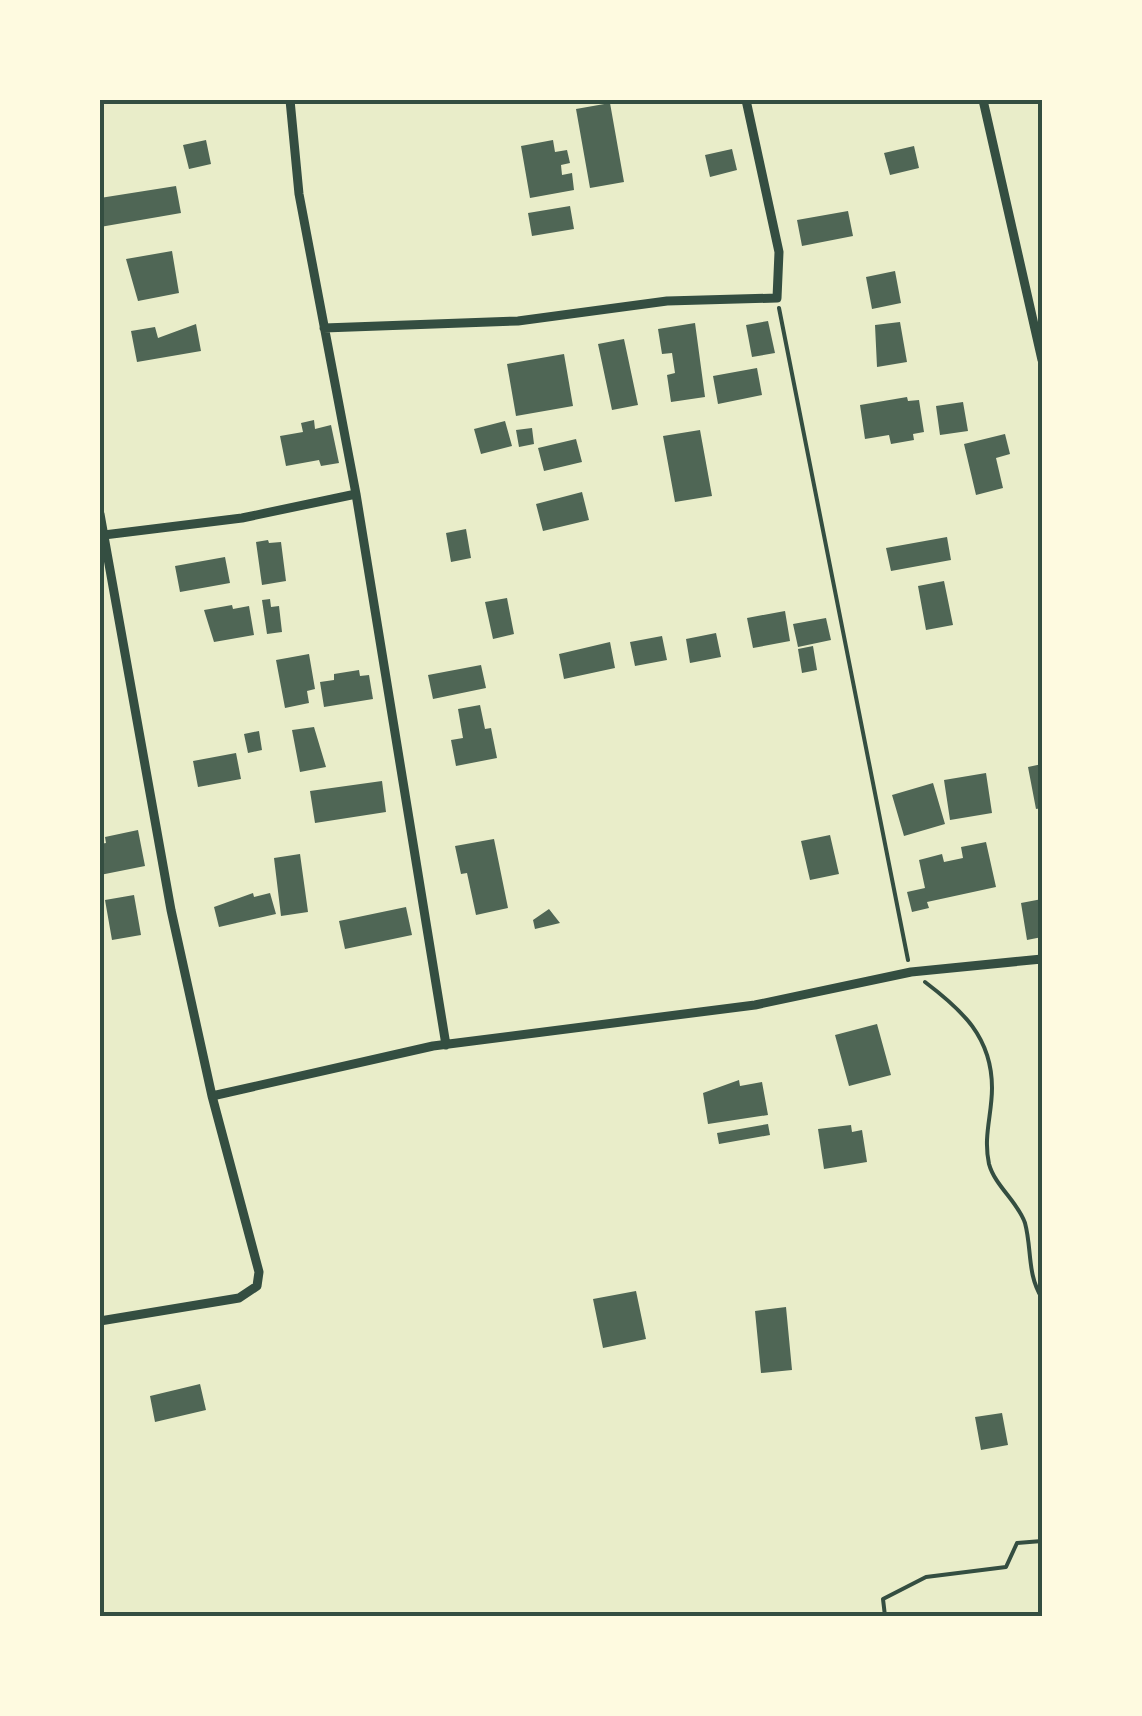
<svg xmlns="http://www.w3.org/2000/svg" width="1142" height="1716" font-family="'Exo 2',sans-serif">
	<rect width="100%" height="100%" fill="#e9edc9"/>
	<path fill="#4f6655" d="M610 103 624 182 590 188 576 109Z
		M206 140 211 164 189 169 183 145Z
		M553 140 555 152 567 150 570 163 561 165 562 175 572 173 574 190 530 198 521 146Z
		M914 146 919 168 890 175 884 153Z
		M732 149 737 170 710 177 705 155Z
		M176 186 181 213 100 227V198Z
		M570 206 574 229 532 236 528 213Z
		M848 211 853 236 802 246 797 220Z
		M172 251 179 293 138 301 126 259Z
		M895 271 901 303 872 309 866 277Z
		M768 321 775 353 752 357 746 325Z
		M900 322 907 362 877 367 875 325Z
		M695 323 705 397 671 402 667 375 675 373 672 353 662 354 658 329Z
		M196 324 201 351 137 362 131 331 155 327 158 338Z
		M624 339 638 405 612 410 598 344Z
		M564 354 573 406 516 416 507 364Z
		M757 368 762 395 718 404 713 376Z
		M907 397 908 401 919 400 924 432 913 434 914 440 891 444 889 435 865 439 860 405Z
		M963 402 968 431 940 435 936 406Z
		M314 420 315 429 331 425 339 463 321 466 319 460 286 466 280 436 303 432 301 423Z
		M505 421 512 446 481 454 474 429Z
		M532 428 534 444 519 447 516 430Z
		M700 430 712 496 675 502 663 436Z
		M1005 434 1010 454 996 458 1003 488 976 495 964 444Z
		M576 439 582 462 544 471 538 448Z
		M582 492 589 520 543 531 536 504Z
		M466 529 471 558 451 562 446 533Z
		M947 537 951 560 891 571 886 548Z
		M268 540 269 543 281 542 286 581 262 585 256 542Z
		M225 557 230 583 180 592 175 566Z
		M944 581 953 625 926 630 918 586Z
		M507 598 514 634 493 639 485 602Z
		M270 599 271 607 279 606 282 632 267 634 262 600Z
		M232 605 233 609 249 606 254 635 214 642 204 610Z
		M785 611 790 641 753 648 747 618Z
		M826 618 831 640 798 647 793 624Z
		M716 633 721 657 690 663 686 639Z
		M662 636 667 660 635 666 630 642Z
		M610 642 615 668 564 679 559 654Z
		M813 646 817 670 802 673 798 649Z
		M309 654 315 689 307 691 309 703 285 708 276 660Z
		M481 665 486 688 433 699 428 675Z
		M359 670 360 676 369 675 373 699 324 707 320 682 334 680V674Z
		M480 705 485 729 491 728 497 758 456 766 451 740 463 738 458 709Z
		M314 727 326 767 300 772 292 730Z
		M259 731 262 750 248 753 244 734Z
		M236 753 241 779 198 787 193 761Z
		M1042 764V808L1036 809 1028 767Z
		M986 773 992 813 950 820 944 780Z
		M382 781 386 812 315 823 310 791Z
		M933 783 945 824 904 836 892 795Z
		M138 830 145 866 100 875V844L106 843 105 837Z
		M830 835 839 874 810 880 801 841Z
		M494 839 508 908 476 915 467 873 461 874 455 846Z
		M986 842 996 887 927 902 929 908 912 912 907 892 925 888 919 860 942 854 944 862 963 858 961 847Z
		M300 854 308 912 281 916 274 858Z
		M253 893 254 897 270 893 276 914 219 927 214 907Z
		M134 895 141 935 112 940 105 900Z
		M1042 899V937L1027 940 1021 903Z
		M406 907 412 935 345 949 339 921Z
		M549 909 560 923 535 929 533 920Z
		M877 1024 891 1075 849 1086 835 1035Z
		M739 1080 740 1086 762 1082 768 1115 708 1124 703 1093Z
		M768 1124 770 1135 719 1144 717 1133Z
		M851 1125 852 1132 862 1130 867 1162 824 1169 818 1129Z
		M636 1291 646 1339 603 1348 593 1299Z
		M786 1307 792 1370 761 1373 755 1311Z
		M200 1384 206 1410 155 1422 150 1396Z
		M1002 1413 1008 1445 981 1450 975 1417Z"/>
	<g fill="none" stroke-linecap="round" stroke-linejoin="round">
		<path stroke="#344e41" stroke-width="4" d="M779 308 908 960
			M925 982C962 1010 992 1037 992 1088 992 1115 983 1136 989 1164 995 1186 1018 1202 1025 1223 1032 1249 1027 1275 1042 1298
			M885 1616 883 1599 926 1577 1006 1567 1017 1543 1042 1541"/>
		<path stroke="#344e41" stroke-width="9" d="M290 100 299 194 356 494 446 1045
			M983 100 1042 360
			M324 328 518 321 667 301 777 298 779 252 746 100
			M100 514 171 910 212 1096 259 1272 257 1286 239 1298 100 1321
			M104 535 242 518 356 494
			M212 1096 433 1046 755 1005 911 972 1042 959"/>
	</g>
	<rect width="1142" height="1716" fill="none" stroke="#fefae0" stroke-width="205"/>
	<rect x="102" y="102" width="938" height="1512" fill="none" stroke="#344e41" stroke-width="4"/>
</svg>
